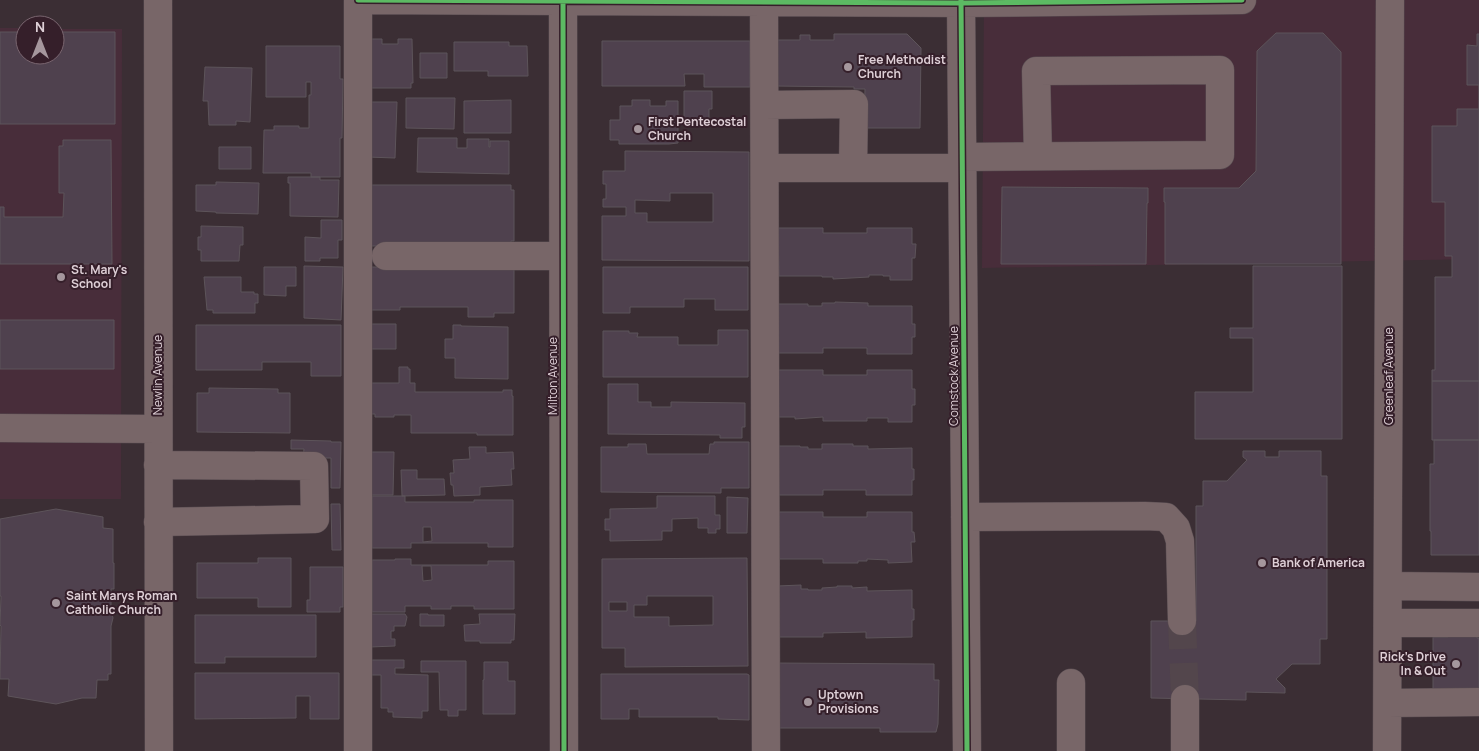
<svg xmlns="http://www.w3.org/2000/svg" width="1479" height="751" font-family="Manrope,sans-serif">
	<rect width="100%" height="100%" fill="#3b2e34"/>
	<path fill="#482d3a" d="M984 0H1479V259L982 268Z
		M0 28H25V55H55V29H122L121 499H0Z"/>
	<path fill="#4f414e" stroke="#5d545a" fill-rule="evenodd" d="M0 32H25V55H55V32H115V124H0Z
		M1276 33H1323L1341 52V264H1165V202H1164V188H1239L1256 171 1257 51Z
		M834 34H907L921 48 920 128H864L865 89H854V87L774 86 775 40H800V35H810V40H834Z
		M1477 34H1479V381H1432V370H1435V277H1452V256H1445V202H1432V126H1457V109H1479V85H1467V45L1477 46Z
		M368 39H382V44H398V39H412L413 83H411V88H367Z
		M602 41H750V87H704V74H684L685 86H602Z
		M454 42H509V46H527L528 76H488V71H454Z
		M266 46H340V79H343L342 138H340V177H311V173H263L264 130H274V126H299V128H309V95H311V82H306V97H266Z
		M420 53H447V78H420Z
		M205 67 252 68 250 122 236 121V125H209L208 101H203Z
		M684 91H712V109H709V122H684Z
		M406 98H455L454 129 406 128Z
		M511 100V133H464V101Z
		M632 100H650V106H666V101H678V143L669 144H619V140H610V120H620V106H632Z
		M368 102H397L395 158 367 157Z
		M418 138H457V148H467V139H489V147H490V141H509V174L417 172Z
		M63 140H111L112 264H0V207H4V217H63L64 193H59V146H63Z
		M219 147H251V169H219Z
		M625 151 749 152V261L602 260V216H626V207H603V199H606V184H603V171H625ZM670 193H713V222H647V213H635V200L670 201Z
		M288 177H320V180H339L338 217 290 216V183H288Z
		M216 182 259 183 258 214 216 213V212L196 211V185H216Z
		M371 185H511V190H514V241H511V246H371Z
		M1002 187 1148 188V203H1147L1146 264H1001Z
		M321 220H342V240H338V258H320V261H305V237L321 238Z
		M201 226 243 227V245H240L239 261H201V250H198V237H201Z
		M778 228H823V233H867V228H912V244H916L915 258H912V280H890V276H883V275H869V277L833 279V277H822V276H779Z
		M304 266 343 267 341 320 304 318Z
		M1253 266H1342V439H1195V392H1253V338H1230V328H1253Z
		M264 267H296V286H286V296L264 295Z
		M371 267 514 268V313H494V317H468V307H400V310H371Z
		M603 267H748V310H715V299H684V307H630V313H603Z
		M204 277H241V292H254V294H258V303H255V313H213V310H207Z
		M835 302 868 303V306H912V324H915V337H912V354H867V348H823V353H778V304H808V306H822V303H835Z
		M0 320H114V369H0Z
		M371 324H396V349H371Z
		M196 325H341V376H311V362H262V370H196Z
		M453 325H461V326L508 327V379L455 378V358H445V339H453Z
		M718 330H748V377H603V331H629V333H638L637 337H678V345H718Z
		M399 367H408V369H410V383H415V392H503V390H512V396H513V435H477V433H411V415H394V417H375V414H371V383H399Z
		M778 370H823V375H867V370H912V389H915V405H912V422H888V418H867V421H823V417L795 419V417H778Z
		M1432 381H1479V440H1432Z
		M608 384H638V402H651V407H671V402L745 403V427H742V438H720V435L608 434Z
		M209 388 278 389V393H290V433L197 432V393H209Z
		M291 440 331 441V442H341L340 488H331V458H303L304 449H291Z
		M1434 440H1479V555H1431V531H1430V464H1434Z
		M714 442H749V488H721V493L601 492V447H628V444H646L647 454H709L710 444H714Z
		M822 444H853V446H868V449L912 448V469H914V480H912V495H866V490H823V495H778V446H800V447H808V449H822Z
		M469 447H486V453L513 452 514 469H511L512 485 480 487V495L454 496 453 485H451L450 473H454L453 460 470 459Z
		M1243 451H1265V457H1279V451H1321V476H1327V639H1320V664H1292L1276 679 1285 688V693L1246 692V700L1151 698V621H1196V506H1203V481H1227L1247 460 1243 457Z
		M371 452H394L393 495H371Z
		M401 470H417V479H444L445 495 402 496Z
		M372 496H405V502H474V500H513V547H488V543H411V548H372ZM423 527H431L432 541 423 542Z
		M657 496H715V515H720V529H716V533H708V528H698V518L672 519V531H662V540L610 541V530H605V519H610V509L657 508Z
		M727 497 748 498 747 533H727Z
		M331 504H340L341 550H332Z
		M56 509 103 517V528L113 529V563H114V589H111V610L113 618 111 626V674H108V680H97L96 698H82L56 704 8 696 9 679H0L1 626 0 625 1 596H0V519Z
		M778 512H823V517H867V512H912V532H914L915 542H911L912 562 888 563V560L867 559V561H858V563H823V559H778Z
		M258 558H291V607H258V598H197V563H258Z
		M747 558 748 666 625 667V648H602V559ZM647 596H713V625L669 626V617H634V605H647ZM609 602H627V611H609Z
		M395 559H411V565H488V561H514V609H474V606H451V609H431V606H405V612H372V560H395ZM422 566H431L432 580 423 581Z
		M310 567H343V607H340V612H307V600H310Z
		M801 585V589H808V590H822V588L837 587V586H852V588L867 587V591L912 590V609H914V620H912V637L866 638V632L823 633V637H778L777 586Z
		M370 614H405L407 617 405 626H394V631H391V639H395V646L370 647Z
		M420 614H428V615H444V626H420Z
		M479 614H515L514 640H511V643H480V641H465L464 625 480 624Z
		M195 615H316V657H225V663H195Z
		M1448 630H1477V638H1479V690H1433V637H1448Z
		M371 660H404V668H395V674L428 675V711H422V718L393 717V712H388V708H381V675H371Z
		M421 661H466V710H458V716H448V710H440L439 672H421Z
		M484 662H508V681H515V714H483V680H484Z
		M773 663 934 664V680H939L938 724 936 732H880V728H774Z
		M195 673H339V719H310V696H296V718L195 719Z
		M601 674H747L749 675V720L718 719V717H639V709H629V719H601Z"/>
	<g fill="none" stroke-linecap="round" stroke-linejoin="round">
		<path stroke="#53464c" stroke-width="28" stroke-dasharray="28 14" stroke-linecap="butt" d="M1182 621 1185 699"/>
		<g stroke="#584c51" stroke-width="29">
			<path id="minor" d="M158 0 159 751
				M358 0 961 3 1242 0
				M563 0 564 751
				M764 0 766 751
				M961 0 967 751
				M765 105 854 104 853 168H765
				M962 157 1220 155V70L1036 71 1038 156
				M853 168H962
				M386 256H563
				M0 428 158 429
				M158 465 314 466 315 519 158 522
				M965 517 1145 516 1166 517 1176 528 1180 541 1182 621
				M1388 586 1479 587
				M1388 623H1479
				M1071 683V751
				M1185 699V751
				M1388 703 1479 702
				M358 751V0
				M1387 751 1390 0"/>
		</g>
		<use href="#minor" stroke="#786668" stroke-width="28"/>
		<g stroke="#351f2a" stroke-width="8">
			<path id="cycleway" d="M358 0 961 3 1242 0
				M563 0 564 751
				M961 0 967 751"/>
		</g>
		<use href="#cycleway" stroke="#5cba63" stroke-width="5"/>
	</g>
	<g fill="#a5979d" stroke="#351f2a" stroke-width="2">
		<circle cx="848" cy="67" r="5"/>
		<circle cx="638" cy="129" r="5"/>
		<circle cx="61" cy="277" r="5"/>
		<circle cx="1262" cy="563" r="5"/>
		<circle cx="56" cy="603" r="5"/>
		<circle cx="1456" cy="664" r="5"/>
		<circle cx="808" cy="702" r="5"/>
	</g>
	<g text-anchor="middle" stroke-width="4" stroke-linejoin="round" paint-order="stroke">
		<g font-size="12" font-weight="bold" fill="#decfd6" stroke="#351f2a" text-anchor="start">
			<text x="858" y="64">Free Methodist<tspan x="858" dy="14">Church</tspan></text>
			<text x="648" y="126">First Pentecostal<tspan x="648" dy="14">Church</tspan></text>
			<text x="71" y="274">St. Mary's<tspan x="71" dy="14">School</tspan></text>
			<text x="1272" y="567">Bank of America</text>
			<text x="66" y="600">Saint Marys Roman<tspan x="66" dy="14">Catholic Church</tspan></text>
			<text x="1446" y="661" text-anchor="end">Rick's Drive<tspan x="1446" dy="14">In &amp; Out</tspan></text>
			<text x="818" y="699">Uptown<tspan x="818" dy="14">Provisions</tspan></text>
		</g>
		<g font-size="12" fill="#decfd6" stroke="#351f2a">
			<text transform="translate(158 375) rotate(-90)" y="4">Newlin Avenue</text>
			<text transform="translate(553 376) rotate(-90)" y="4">Milton Avenue</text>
			<text transform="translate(954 376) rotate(-90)" y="4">Comstock Avenue</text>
			<text transform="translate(1389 376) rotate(-90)" y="4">Greenleaf Avenue</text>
		</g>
	</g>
	<g transform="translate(40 40)"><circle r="24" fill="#351f2a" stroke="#79656f"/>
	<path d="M0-4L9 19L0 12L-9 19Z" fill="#a5979d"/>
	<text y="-8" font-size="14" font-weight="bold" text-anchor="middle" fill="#decfd6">N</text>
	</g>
</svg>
